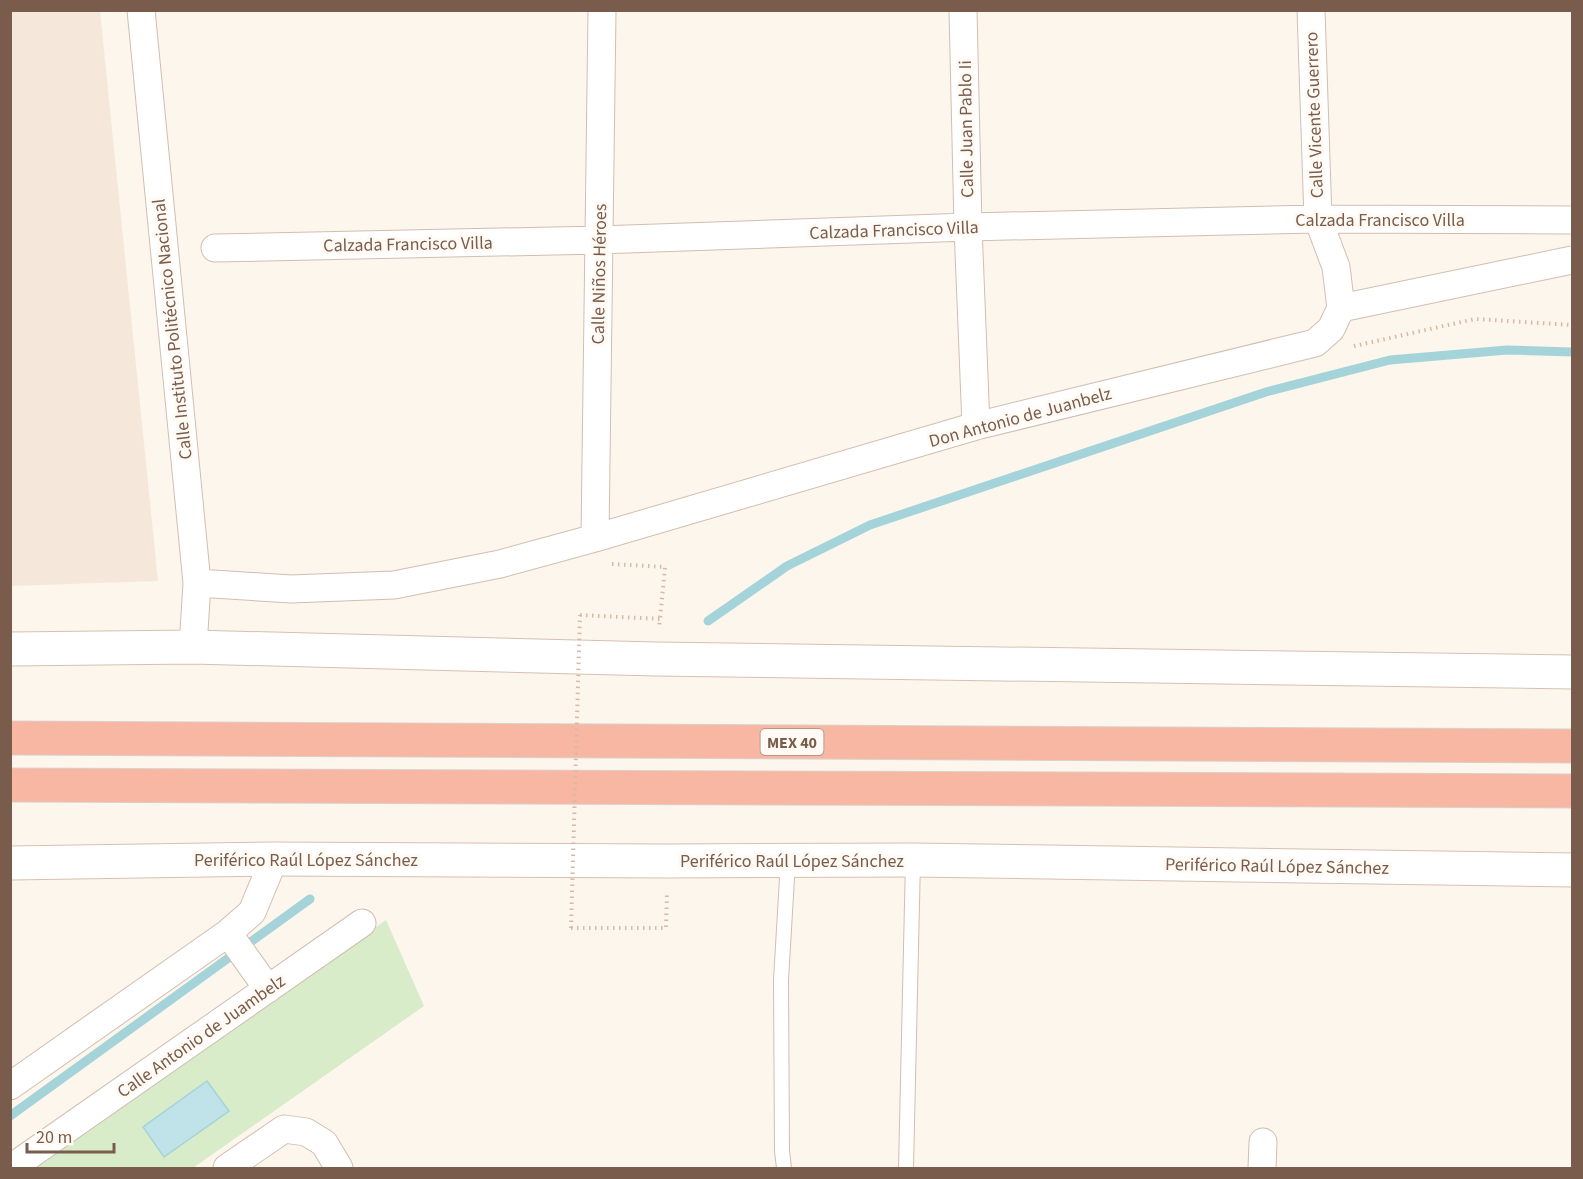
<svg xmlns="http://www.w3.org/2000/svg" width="1583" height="1179" font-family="'Source Sans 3',sans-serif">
	<rect width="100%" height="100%" fill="#fdf6ec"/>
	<path fill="#f5e8da" d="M10 11H100L158 581 11 586Z"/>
	<path fill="#d8ecc9" d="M386 920 424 1006 193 1168H32Z"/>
	<path fill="#bfe3e8" stroke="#a5d3da" stroke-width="1.5" d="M207 1081 229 1111 164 1157 143 1127Z"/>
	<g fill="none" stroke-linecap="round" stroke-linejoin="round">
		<path stroke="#a5d3da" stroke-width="9" d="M708 621 787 566 870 525 1266 392 1390 360 1507 350 1572 352
			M10 1116 310 899"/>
		<g stroke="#d1beb0" stroke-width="16">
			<path id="service" d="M784 1168 782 1151 781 980 788 861
				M906 1168 913 860"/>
		</g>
		<g stroke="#d1beb0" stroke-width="29">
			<path id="minor" d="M141 10 197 583 193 647
				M963 10 968 227 976 426
				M215 248 599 240 968 227 1318 219 1572 220
				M1341 308 1572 260
				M595 538 602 10
				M197 583 291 589 394 585 500 564 595 538 976 426 1315 343 1331 329 1341 308 1336 267 1318 219 1311 10
				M228 933 268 989
				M10 1086 228 933 252 912 274 859
				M11 1168 362 923
				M227 1168 284 1129 306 1132 324 1143 339 1168
				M1262 1168 1263 1142"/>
		</g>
		<g stroke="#d6c0b0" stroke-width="35">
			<path id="secondary" d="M10 649 193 647 656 659 1572 672
				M10 863 274 859 668 861 913 860 1572 870"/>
		</g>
		<g stroke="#dad1cd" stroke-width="35">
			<path id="motorway" d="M10 738 1572 746
				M10 785 1572 791"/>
		</g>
		<path stroke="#d9b8a5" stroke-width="4" stroke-dasharray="1.5 4.5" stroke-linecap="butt" d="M1354 346 1475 319 1572 325
			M612 564 665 567 660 619
			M580 615 660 619 659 628
			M571 928H666L667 892"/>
		<use href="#service" stroke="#fff" stroke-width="14"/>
		<use href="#minor" stroke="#fff" stroke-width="27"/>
		<use href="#secondary" stroke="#fff" stroke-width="33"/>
		<use href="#motorway" stroke="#f7b7a3" stroke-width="33"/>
		<path stroke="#d9b8a5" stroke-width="4" stroke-dasharray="1.5 4.5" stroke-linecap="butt" d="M571 928 580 615"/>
	</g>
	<g text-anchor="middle" stroke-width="6" stroke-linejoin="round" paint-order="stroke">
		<rect fill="#fffaf3" stroke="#a28b7f" stroke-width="1.5" x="760.5" y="729" width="63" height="26" rx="4.5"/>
		<g font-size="16" font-weight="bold" fill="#7a5c4d">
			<text x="792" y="748">MEX 40</text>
		</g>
		<g font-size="18" fill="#7a5c4d" stroke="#fffaf3">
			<text transform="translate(1314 115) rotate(-92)" y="6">Calle Vicente Guerrero</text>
			<text transform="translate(966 129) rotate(-91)" y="6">Calle Juan Pablo Ii</text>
			<text x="1380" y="226">Calzada Francisco Villa</text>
			<text transform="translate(894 230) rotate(-2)" y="6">Calzada Francisco Villa</text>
			<text transform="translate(408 244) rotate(-1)" y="6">Calzada Francisco Villa</text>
			<text transform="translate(599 274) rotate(-89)" y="6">Calle Niños Héroes</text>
			<text transform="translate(172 329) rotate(-96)" y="6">Calle Instituto Politécnico Nacional</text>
			<text transform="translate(1020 417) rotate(-15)" y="6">Don Antonio de Juanbelz</text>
			<text x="306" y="866">Periférico Raúl López Sánchez</text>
			<text x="792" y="867">Periférico Raúl López Sánchez</text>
			<text transform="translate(1277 866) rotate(1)" y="6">Periférico Raúl López Sánchez</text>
			<text transform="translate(201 1036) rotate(-35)" y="6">Calle Antonio de Juambelz</text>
		</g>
	</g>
	<rect width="1583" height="1179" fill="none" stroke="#7a5c4d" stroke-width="24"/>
	<path d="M27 1143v9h87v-9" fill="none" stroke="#7a5c4d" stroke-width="3"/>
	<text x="36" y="1143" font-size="18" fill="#7a5c4d" stroke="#fffaf3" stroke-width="4.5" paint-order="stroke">20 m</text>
</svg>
